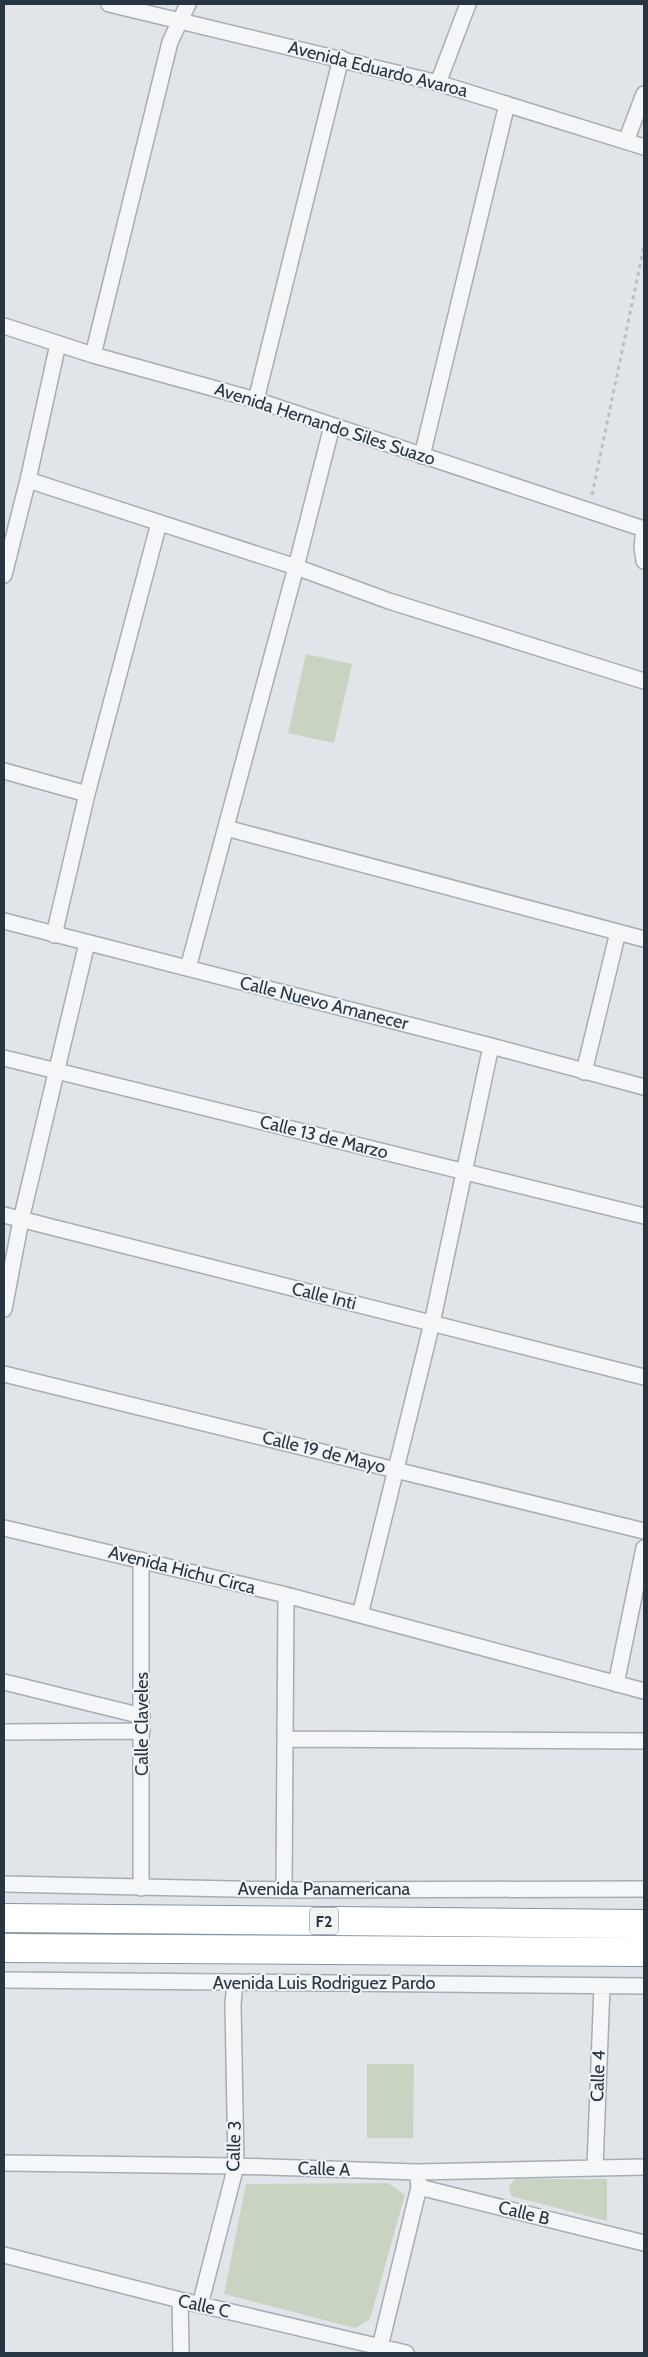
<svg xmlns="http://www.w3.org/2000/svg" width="648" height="2357" font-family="Cabin,sans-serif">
	<rect width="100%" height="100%" fill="#e1e5ea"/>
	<path fill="#c8d4c1" d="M306 654 352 664 334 743 288 733Z
		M367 2064H414L413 2138H367Z
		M515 2179H607V2221L511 2196 509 2186Z
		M388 2183 405 2195 370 2319 355 2328 224 2294 246 2184Z"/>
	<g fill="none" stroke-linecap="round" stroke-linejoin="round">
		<g stroke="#a6adb4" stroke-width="18">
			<path id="street" d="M109 4 438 83 644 147
				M438 83 468 4
				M626 141 644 94
				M4 326 93 355 256 400 644 529 642 547 644 561
				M93 355 170 42 188 4
				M256 400 341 58
				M422 456 507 104
				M28 480 296 567 389 601 644 681
				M4 575 28 480 58 344
				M4 771 87 794
				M226 828 644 939
				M4 921 491 1046 644 1087
				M54 935 87 794 159 523
				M188 968 296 567 332 426
				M4 1058 644 1216
				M584 1072 618 932
				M4 1215 644 1377
				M4 1309 21 1220 87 943
				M4 1374 644 1531
				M4 1528 286 1595 644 1691
				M141 1560V1888
				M360 1615 432 1323 491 1046
				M4 1682 142 1716
				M616 1684 644 1548
				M4 1732 142 1731
				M286 1739 644 1741
				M4 1884 284 1890 644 1889
				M284 1890 286 1595
				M4 1980 644 1986
				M4 2163 236 2166 417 2172 644 2167
				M595 2167 602 1986
				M417 2172 419 2187 644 2243
				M4 2255 180 2300 406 2353
				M180 2300 181 2353
				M200 2305 236 2166 233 2004 235 1982
				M380 2347 419 2187"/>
		</g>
		<g stroke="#8795a1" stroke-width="30">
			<path id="highway" d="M4 1918 644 1924
				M4 1948 644 1952"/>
		</g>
		<path stroke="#bbc0c5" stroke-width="3" stroke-dasharray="4 4" stroke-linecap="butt" d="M592 495 644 246"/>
		<use href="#street" stroke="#f4f6f8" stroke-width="15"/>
		<use href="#highway" stroke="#fff" stroke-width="28"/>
	</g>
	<g text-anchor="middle" stroke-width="4" stroke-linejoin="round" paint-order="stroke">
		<rect fill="#f0f4f7" stroke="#646e78" stroke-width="1" x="310" y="1907.5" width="28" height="27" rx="4"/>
		<g font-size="16" font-weight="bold" fill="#283542">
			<text x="324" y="1927">F2</text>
		</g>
		<g font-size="18" fill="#283542" stroke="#f0f4f7">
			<text transform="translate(378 69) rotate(14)" y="6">Avenida Eduardo Avaroa</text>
			<text transform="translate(325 424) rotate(18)" y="6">Avenida Hernando Siles Suazo</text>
			<text transform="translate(324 1003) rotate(14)" y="6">Calle Nuevo Amanecer</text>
			<text transform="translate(324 1137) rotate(14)" y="6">Calle 13 de Marzo</text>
			<text transform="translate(324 1296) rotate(14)" y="6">Calle Inti</text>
			<text transform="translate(324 1452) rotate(14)" y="6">Calle 19 de Mayo</text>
			<text transform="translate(182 1570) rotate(14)" y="6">Avenida Hichu Circa</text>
			<text transform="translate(142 1724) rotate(-90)" y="6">Calle Claveles</text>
			<text x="324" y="1895">Avenida Panamericana</text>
			<text x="324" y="1989">Avenida Luis Rodriguez Pardo</text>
			<text transform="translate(598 2076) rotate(-88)" y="6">Calle 4</text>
			<text transform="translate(234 2146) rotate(-88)" y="6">Calle 3</text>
			<text transform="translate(324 2169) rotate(2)" y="6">Calle A</text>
			<text transform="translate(524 2213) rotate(14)" y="6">Calle B</text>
			<text transform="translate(204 2306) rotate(13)" y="6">Calle C</text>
		</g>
	</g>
	<rect width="648" height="2357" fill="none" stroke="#283542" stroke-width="10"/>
</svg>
